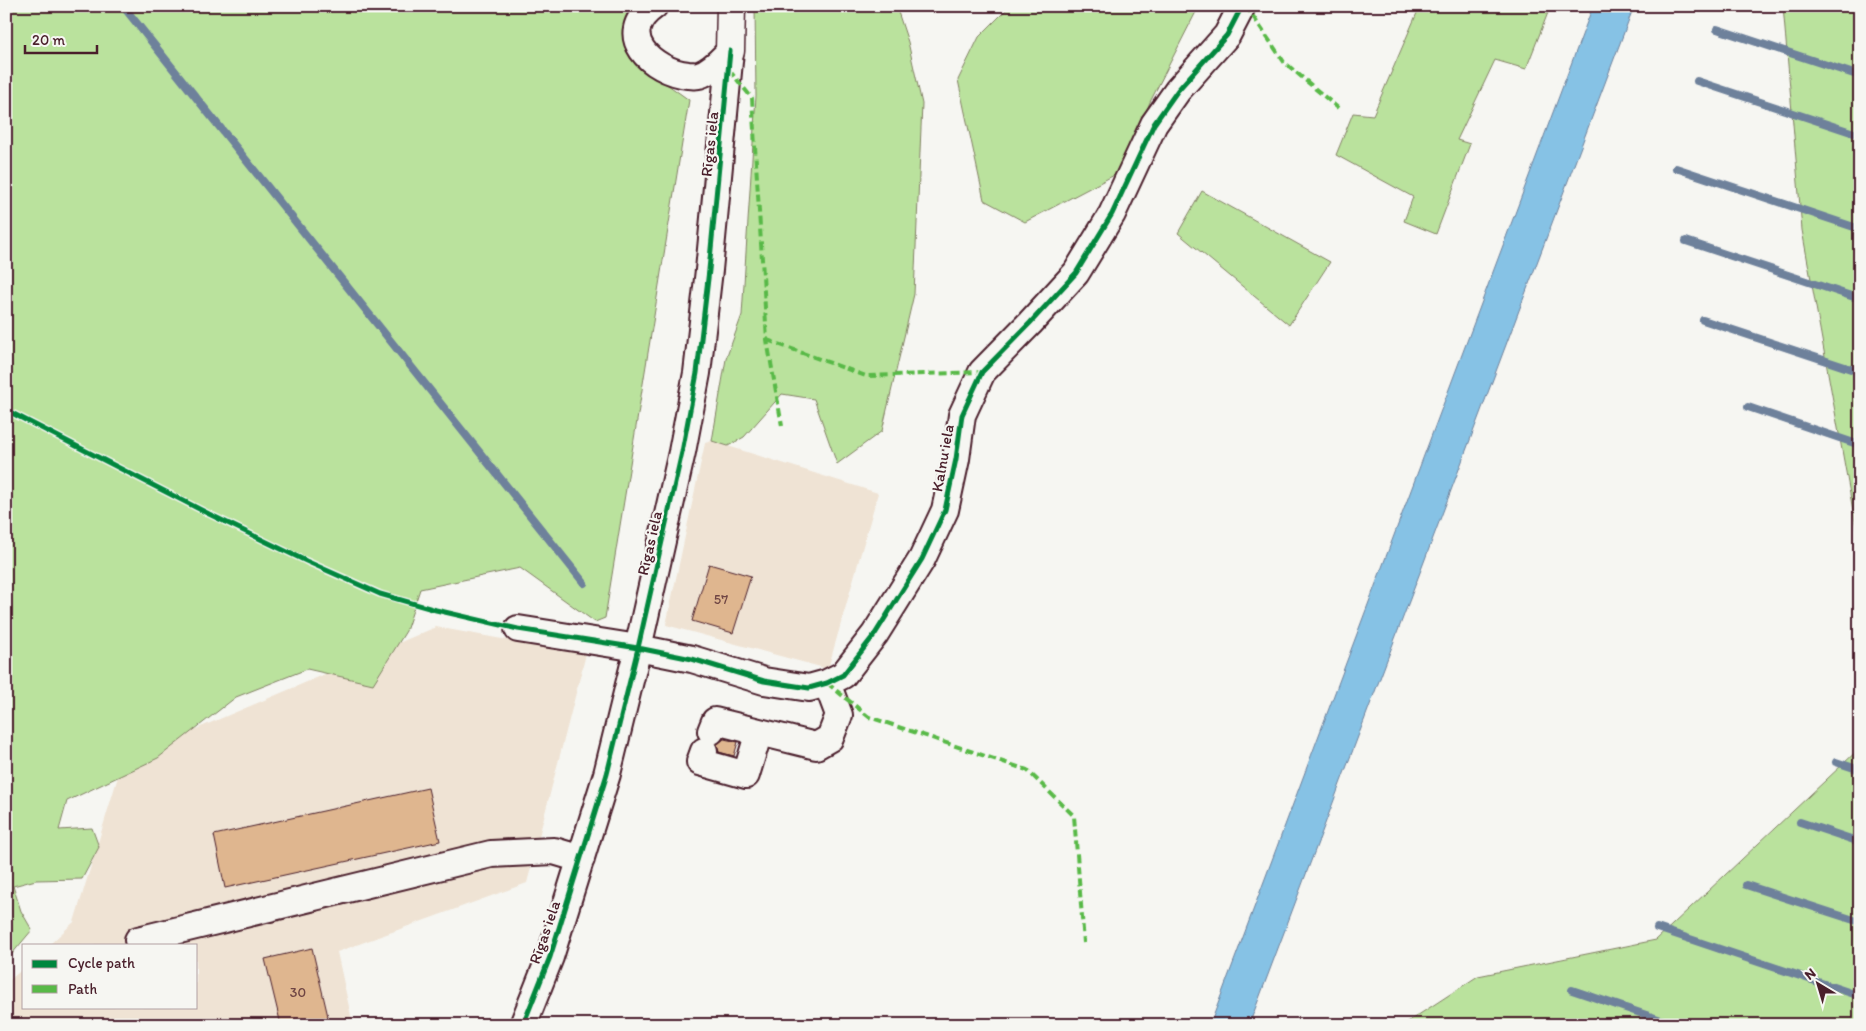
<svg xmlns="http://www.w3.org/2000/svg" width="1866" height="1031" font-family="Itim,sans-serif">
	<rect width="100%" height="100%" fill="#f6f6f2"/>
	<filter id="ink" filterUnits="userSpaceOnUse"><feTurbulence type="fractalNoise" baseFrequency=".02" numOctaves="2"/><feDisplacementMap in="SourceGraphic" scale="10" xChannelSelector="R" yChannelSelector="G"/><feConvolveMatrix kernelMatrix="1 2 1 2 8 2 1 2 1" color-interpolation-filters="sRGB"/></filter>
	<g filter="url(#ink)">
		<path fill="#efe3d4" d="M712 441 878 493 828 669 666 625 705 443Z
			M436 627 586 654 527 883 337 952 353 1025H6V983L24 968V1007H196V945H49L74 922 123 760Z"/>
		<path fill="#bae29d" stroke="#828064" d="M6 6H637L626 17 636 62 689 100 605 618 595 622 520 568 420 589 406 631 373 684 307 669 236 697 158 758 67 801 59 830 92 828 99 847 82 879 36 880 13 886 21 911 32 930 6 961Z
			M755 6H896L908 42 922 104 914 294 882 431 837 464 814 399 782 394 744 437 728 446 712 441 726 359 742 315 756 96Z
			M1010 6H1199L1150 102 1122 171 1025 222 984 200 958 80 979 37Z
			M1420 6H1562L1559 13 1549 10 1526 69 1495 60 1457 140 1470 144 1436 234 1404 221 1413 197 1336 155 1353 113 1373 115Z
			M1783 6H1860V549L1802 230Z
			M1202 191 1330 262 1289 325 1178 233Z
			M1860 748V1025H1403L1478 976 1656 940Z"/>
		<path fill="#86c2e5" stroke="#6e819b" d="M1593 6H1634L1249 1025H1210Z"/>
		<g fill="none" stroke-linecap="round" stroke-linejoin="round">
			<path stroke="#6e819b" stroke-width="8" d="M123 6 584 583
				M1717 29 1860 76
				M1697 81 1860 135
				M1676 168 1860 229
				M1686 241 1860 299
				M1703 320 1860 372
				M1748 407 1860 445
				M1836 762 1860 770
				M1800 822 1860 842
				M1746 885 1860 922
				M1657 928 1860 996
				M1572 990 1676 1025"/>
		</g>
		<path fill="#dfb68f" stroke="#4a1f2b" d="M709 564 751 576 733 633 692 621Z
			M724 739 738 742 734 756 719 752 717 744Z
			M428 788 440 841 225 888 214 835Z
			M312 948 330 1025H281L265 959Z"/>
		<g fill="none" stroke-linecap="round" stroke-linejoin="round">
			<g stroke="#4a1f2b" stroke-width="30">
				<path id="minor" d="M654 6C613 35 652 71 688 75 692 75 696 76 699 75 712 71 721 60 730 51
					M518 629 638 648 692 659 764 681 809 688 827 683 843 675 875 634 922 559 945 510 956 459 962 415 982 372 1030 323 1076 273 1112 214 1154 124 1178 90 1227 35 1242 6
					M711 731 715 721 816 746 830 738 839 715 827 683
					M704 751 700 762 746 775 759 732
					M138 940 491 854 554 851 581 859
					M523 1025 550 957 607 774 638 648 682 452 697 373 709 270 730 51"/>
			</g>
			<g stroke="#4a1f2b" stroke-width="31">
				<path id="major" d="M730 51 731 6"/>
			</g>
			<use href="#minor" stroke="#f6f6f2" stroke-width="26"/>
			<use href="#major" stroke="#f6f6f2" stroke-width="28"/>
			<path stroke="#58b947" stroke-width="4" stroke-dasharray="8 4" stroke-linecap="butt" d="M1246 6 1284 62 1338 108
				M729 70 752 98 767 340 782 426
				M767 340 866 376 982 372
				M827 683 869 717 1027 770 1074 816 1084 943"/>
			<g stroke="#f6f6f2" stroke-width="8">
				<path id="cycleway" d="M6 410 209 514 306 561 380 594 436 610 518 629 638 648 692 659 764 681 809 688 827 683 843 675 875 634 922 559 945 510 956 459 962 415 982 372 1030 323 1076 273 1112 214 1154 124 1178 90 1227 35 1242 6
					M523 1025 550 957 607 774 638 648 682 452 697 373 709 270 730 51"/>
			</g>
			<use href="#cycleway" stroke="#00873e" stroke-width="5"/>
		</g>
	</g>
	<g text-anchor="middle" stroke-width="4.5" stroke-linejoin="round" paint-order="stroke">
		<g font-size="14" fill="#6f4544">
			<text x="721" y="604">57</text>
			<text x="298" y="997">30</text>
		</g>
		<g font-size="16" fill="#4a1f2b" stroke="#f6f6f2">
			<text transform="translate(709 144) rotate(-84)" y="6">Rīgas iela</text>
			<text transform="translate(942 458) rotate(-80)" y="6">Kalnu iela</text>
			<text transform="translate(649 543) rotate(-77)" y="6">Rīgas iela</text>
			<text transform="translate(544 932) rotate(-71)" y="6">Rīgas iela</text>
		</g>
	</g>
	<rect width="1866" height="1031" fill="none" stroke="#f6f6f2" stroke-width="25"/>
	<rect x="12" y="12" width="1841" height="1006" fill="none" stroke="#4a1f2b" stroke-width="2" filter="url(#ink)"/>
	<rect x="22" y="944" width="175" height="65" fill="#f6f6f2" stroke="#b1a0a2"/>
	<rect x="32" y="960" width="25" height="8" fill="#00873e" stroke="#b1a0a2"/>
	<text x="68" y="968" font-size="15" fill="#4a1f2b">Cycle path</text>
	<rect x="32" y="985" width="25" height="8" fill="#58b947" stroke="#b1a0a2"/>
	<text x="68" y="994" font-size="15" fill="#4a1f2b">Path</text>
	<g transform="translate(1818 984) rotate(322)" stroke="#f6f6f2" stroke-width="4" paint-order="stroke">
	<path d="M0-4L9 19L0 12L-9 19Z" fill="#4a1f2b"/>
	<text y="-8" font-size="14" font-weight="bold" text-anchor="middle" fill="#4a1f2b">N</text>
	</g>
	<path d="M25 45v8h72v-8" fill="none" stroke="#4a1f2b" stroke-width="2.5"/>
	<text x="32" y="45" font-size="15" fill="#4a1f2b" stroke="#f6f6f2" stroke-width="4" paint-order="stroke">20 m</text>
</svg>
